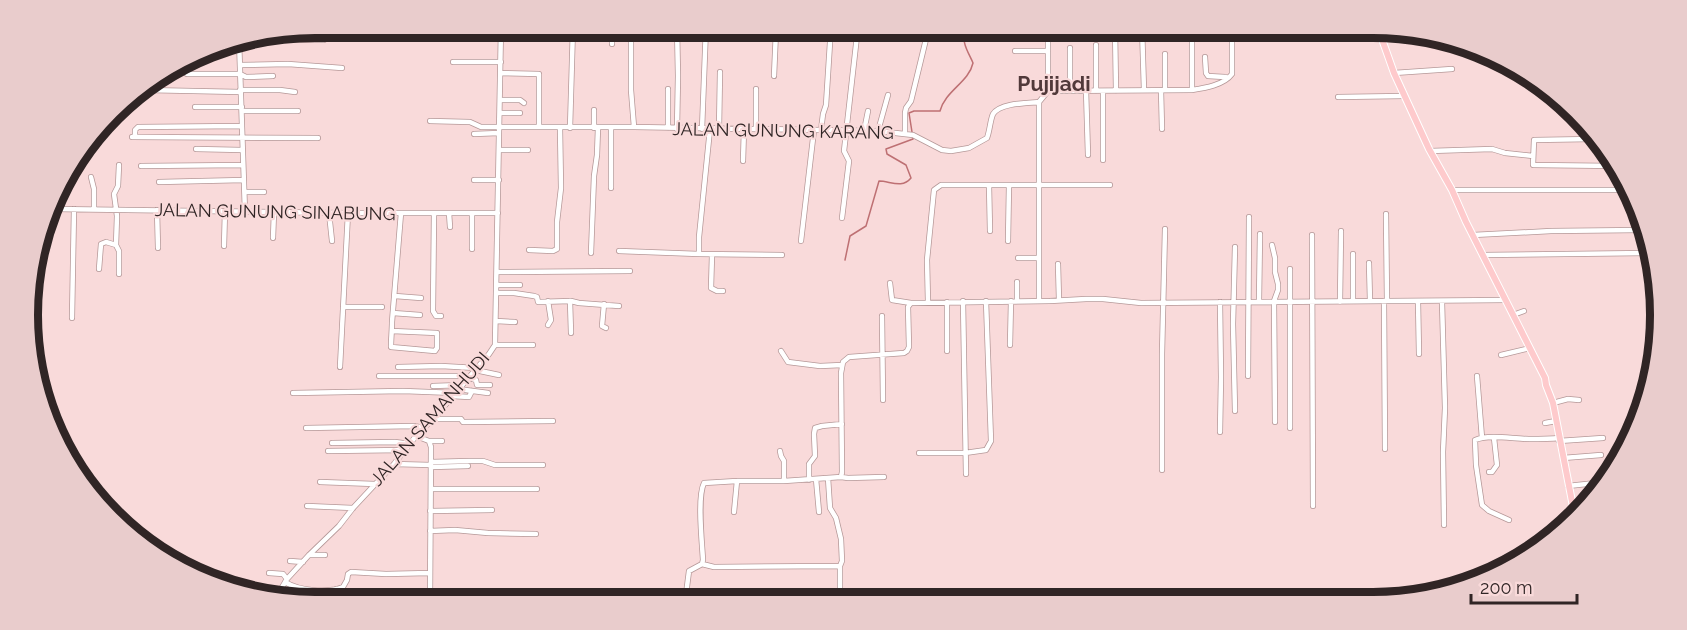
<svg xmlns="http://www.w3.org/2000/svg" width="1687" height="630" font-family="Raleway,sans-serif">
	<rect width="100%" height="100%" fill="#f9dada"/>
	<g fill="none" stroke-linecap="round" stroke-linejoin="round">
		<path stroke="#be7073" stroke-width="1.5" d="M912 132 909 113 914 111H940C945 91 969 82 973 63 970 55 958 38 968 31 971 28 978 28 982 27
			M845 260 850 236 866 226 879 181C890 181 902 189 911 178L906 165 887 154 886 149 913 139V137"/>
		<g stroke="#b59898" stroke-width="6">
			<path id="minor" d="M438 27 454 28 457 35 463 37 501 38
				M612 27V44
				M677 27 678 76 677 129
				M693 27 694 28
				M1048 27V91
				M1115 27 1116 91
				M1142 27 1144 90
				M1192 27V90
				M631 31V90L634 127
				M1380 34H1425
				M501 36 531 35
				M245 39 324 40
				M239 40 245 212
				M1096 45V91
				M1070 48V90
				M209 50 218 52 239 51
				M1015 51H1048
				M1165 54V89
				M1205 57 1206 73 1208 76 1225 77 1228 78
				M453 62H501
				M240 65 288 64 342 68
				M501 73 539 74V127
				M1394 73 1452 69
				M187 74H240L246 77 273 76
				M774 76 776 31 778 28 785 27
				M145 90 241 92
				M240 90H280L295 92
				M1086 90 1088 155
				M1161 90 1162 129
				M1103 91V160
				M1338 97 1404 96
				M500 100H520L524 103
				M195 107H242
				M242 111H298
				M500 113H520
				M430 121 470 122 481 127H634L878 131 913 135 942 150 951 151 969 148 987 138C990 130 990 121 993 114 1000 103 1027 103 1039 102
				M570 128 573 27
				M594 128V110
				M611 128V188
				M668 128V89
				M702 129 706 27
				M710 129 699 237V254L782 255
				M719 129 720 72
				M756 129V89
				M821 130 823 114 826 105 831 27
				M864 131 868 111
				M878 131 888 95
				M474 134 499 133
				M905 134V113L906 108 911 101 927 35
				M132 137 318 138
				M135 137V130L138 127 242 126
				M1594 139 1534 140 1533 165 1617 166
				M196 149 242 150
				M499 150H528
				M1430 151 1492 149 1505 153 1533 156
				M743 161 744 129
				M119 165 118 186 114 194 117 216 116 245 119 251V274
				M141 166 243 165
				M91 177 94 189V209
				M474 180H499
				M159 182 244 180
				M1452 190H1628
				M245 192H264
				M53 209 348 213H498
				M157 210 158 248
				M329 213 332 241
				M434 213 433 311 436 316H441
				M449 213 450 227
				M1386 214 1387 301
				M842 218 849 161 844 151 858 27
				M990 231 989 185H1039V102L1048 91 1192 90C1205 88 1224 85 1232 74V27
				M1312 235 1313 506
				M1473 235 1551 231 1641 230
				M273 238 274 212
				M801 241 814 130
				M1008 241 1009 185
				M1272 245 1275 258V272L1278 284V290L1274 301 1275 422
				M224 246 225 211
				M472 249V213
				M529 250 553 251 557 249V222L561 188 560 128
				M619 251 699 254
				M591 253 594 176 597 155 598 128
				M712 255 711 288 717 291H723
				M1483 255 1649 253
				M1018 258H1038
				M1369 263 1370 301
				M1058 264 1059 300
				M99 269 101 244 106 242 116 245
				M1290 269V428
				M497 272 630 271
				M1017 282V301
				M890 283 892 300 911 303
				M497 285H520
				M497 293H514L534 296 537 297 538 302 571 301 579 303 619 306
				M395 296 421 298
				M548 301 551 320 548 325
				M570 301 571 333
				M963 301 966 474
				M1039 301V185H1110
				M1259 301 1260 234
				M1353 301V254
				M1384 301 1385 449
				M1418 301 1419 354
				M928 302 927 260 934 190 941 185H989
				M947 302V351
				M1340 302 1341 231
				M1442 302 1445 408 1443 452 1444 525
				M604 304 602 326 606 328
				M343 307H382
				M393 313 420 315
				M1513 315 1524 311
				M882 316 883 400
				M72 318 74 209
				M496 321 515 322
				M392 331 437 333V348L435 351 391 347C391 339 392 330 392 322L401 213
				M495 345H533
				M1010 345 1011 301
				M781 351 788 362 820 366 842 365
				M1501 355 1530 348
				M340 367 348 213
				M398 367 441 366 476 368 480 371 499 375
				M379 376H463L476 380 477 385H490
				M1248 376 1249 217
				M1477 376 1482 438
				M433 386 462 385
				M458 389 488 393
				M293 393 403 391 455 393
				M452 396 469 397 472 391
				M1553 403 1568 399 1579 400
				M1235 411 1233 324 1235 247
				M434 418 437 419H461L463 422 553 421
				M1545 423 1556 421
				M306 428 414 426 424 428
				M1220 432 1221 377 1220 302
				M416 436 429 441 431 447 430 603
				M429 441H442
				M1559 441 1603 438
				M332 443 395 442 410 444
				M328 451 405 450
				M780 451 781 456 784 461V481
				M919 453H965L986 450 991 441 986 301
				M1563 458 1601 455
				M431 462 469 461H483L495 465H543
				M394 464 431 465
				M431 467 468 466
				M1162 470V354L1165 229
				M1489 472H1492L1497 465 1494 438
				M841 477 848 478 884 477
				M828 478 830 508 836 518 841 539 842 561 840 566V602
				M816 479 819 512
				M809 480V464L815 456 814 434 815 428 822 426 842 424
				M320 482 375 484
				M1568 486 1605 482
				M431 489H537
				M307 506 353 508
				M430 511 492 510
				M734 512 737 481
				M1509 520 1489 511 1482 505 1476 465 1475 440C1491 434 1512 439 1529 439 1539 439 1549 439 1559 438
				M430 531 455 530 488 533 536 534
				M309 555H325
				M290 561 303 562
				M702 564 714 567 840 566
				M269 573 283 574 287 579
				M285 582C299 591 328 593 343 587L347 580 348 574 351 572 386 574 430 573
				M402 591 430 592
				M251 592 280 590
				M277 596 314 599H335L336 589
				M277 598 278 594 287 579 309 555 339 526 353 508 394 464 416 436 434 418 489 354 495 345 501 27
				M685 602 689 571 702 564 703 560C702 542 697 497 704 483L737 481H784L841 477 842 472 841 373 843 362 849 357 904 353 907 351 909 347 908 307 911 303 1050 301 1086 299H1103L1141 303 1506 300"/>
		</g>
		<g stroke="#fff" stroke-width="8">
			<path id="major" d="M1378 28 1394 73 1429 149 1452 190 1466 222 1545 378 1546 385 1553 403 1575 517"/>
		</g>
		<use href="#minor" stroke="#fff" stroke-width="4.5"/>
		<use href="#major" stroke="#fecacc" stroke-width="6"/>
	</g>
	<g text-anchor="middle" stroke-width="4.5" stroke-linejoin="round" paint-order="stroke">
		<g font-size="18" fill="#302525" stroke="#f9dada">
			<text transform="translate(783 131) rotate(1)" y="6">JALAN GUNUNG KARANG</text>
			<text transform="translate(275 212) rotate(1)" y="6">JALAN GUNUNG SINABUNG</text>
			<text transform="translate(430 419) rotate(-49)" y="6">JALAN SAMANHUDI</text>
		</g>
		<g font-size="21" font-weight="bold" fill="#51393a" stroke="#f9dada">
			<text x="1054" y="91">Pujijadi</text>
		</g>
	</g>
	<path d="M0 0H1687V630H0ZM315 38H1373A277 277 0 0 1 1650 315V315A277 277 0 0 1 1373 592H315A277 277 0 0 1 38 315V315A277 277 0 0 1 315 38Z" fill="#e9cccc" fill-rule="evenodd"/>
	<path fill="none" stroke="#302525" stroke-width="8" d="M315 38H1373A277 277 0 0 1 1650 315V315A277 277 0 0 1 1373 592H315A277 277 0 0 1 38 315V315A277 277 0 0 1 315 38Z"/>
	<path d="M1471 594v9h106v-9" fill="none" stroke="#302525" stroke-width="3"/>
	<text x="1480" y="594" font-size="18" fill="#302525" stroke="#f9dada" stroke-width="4.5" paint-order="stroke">200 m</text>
</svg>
